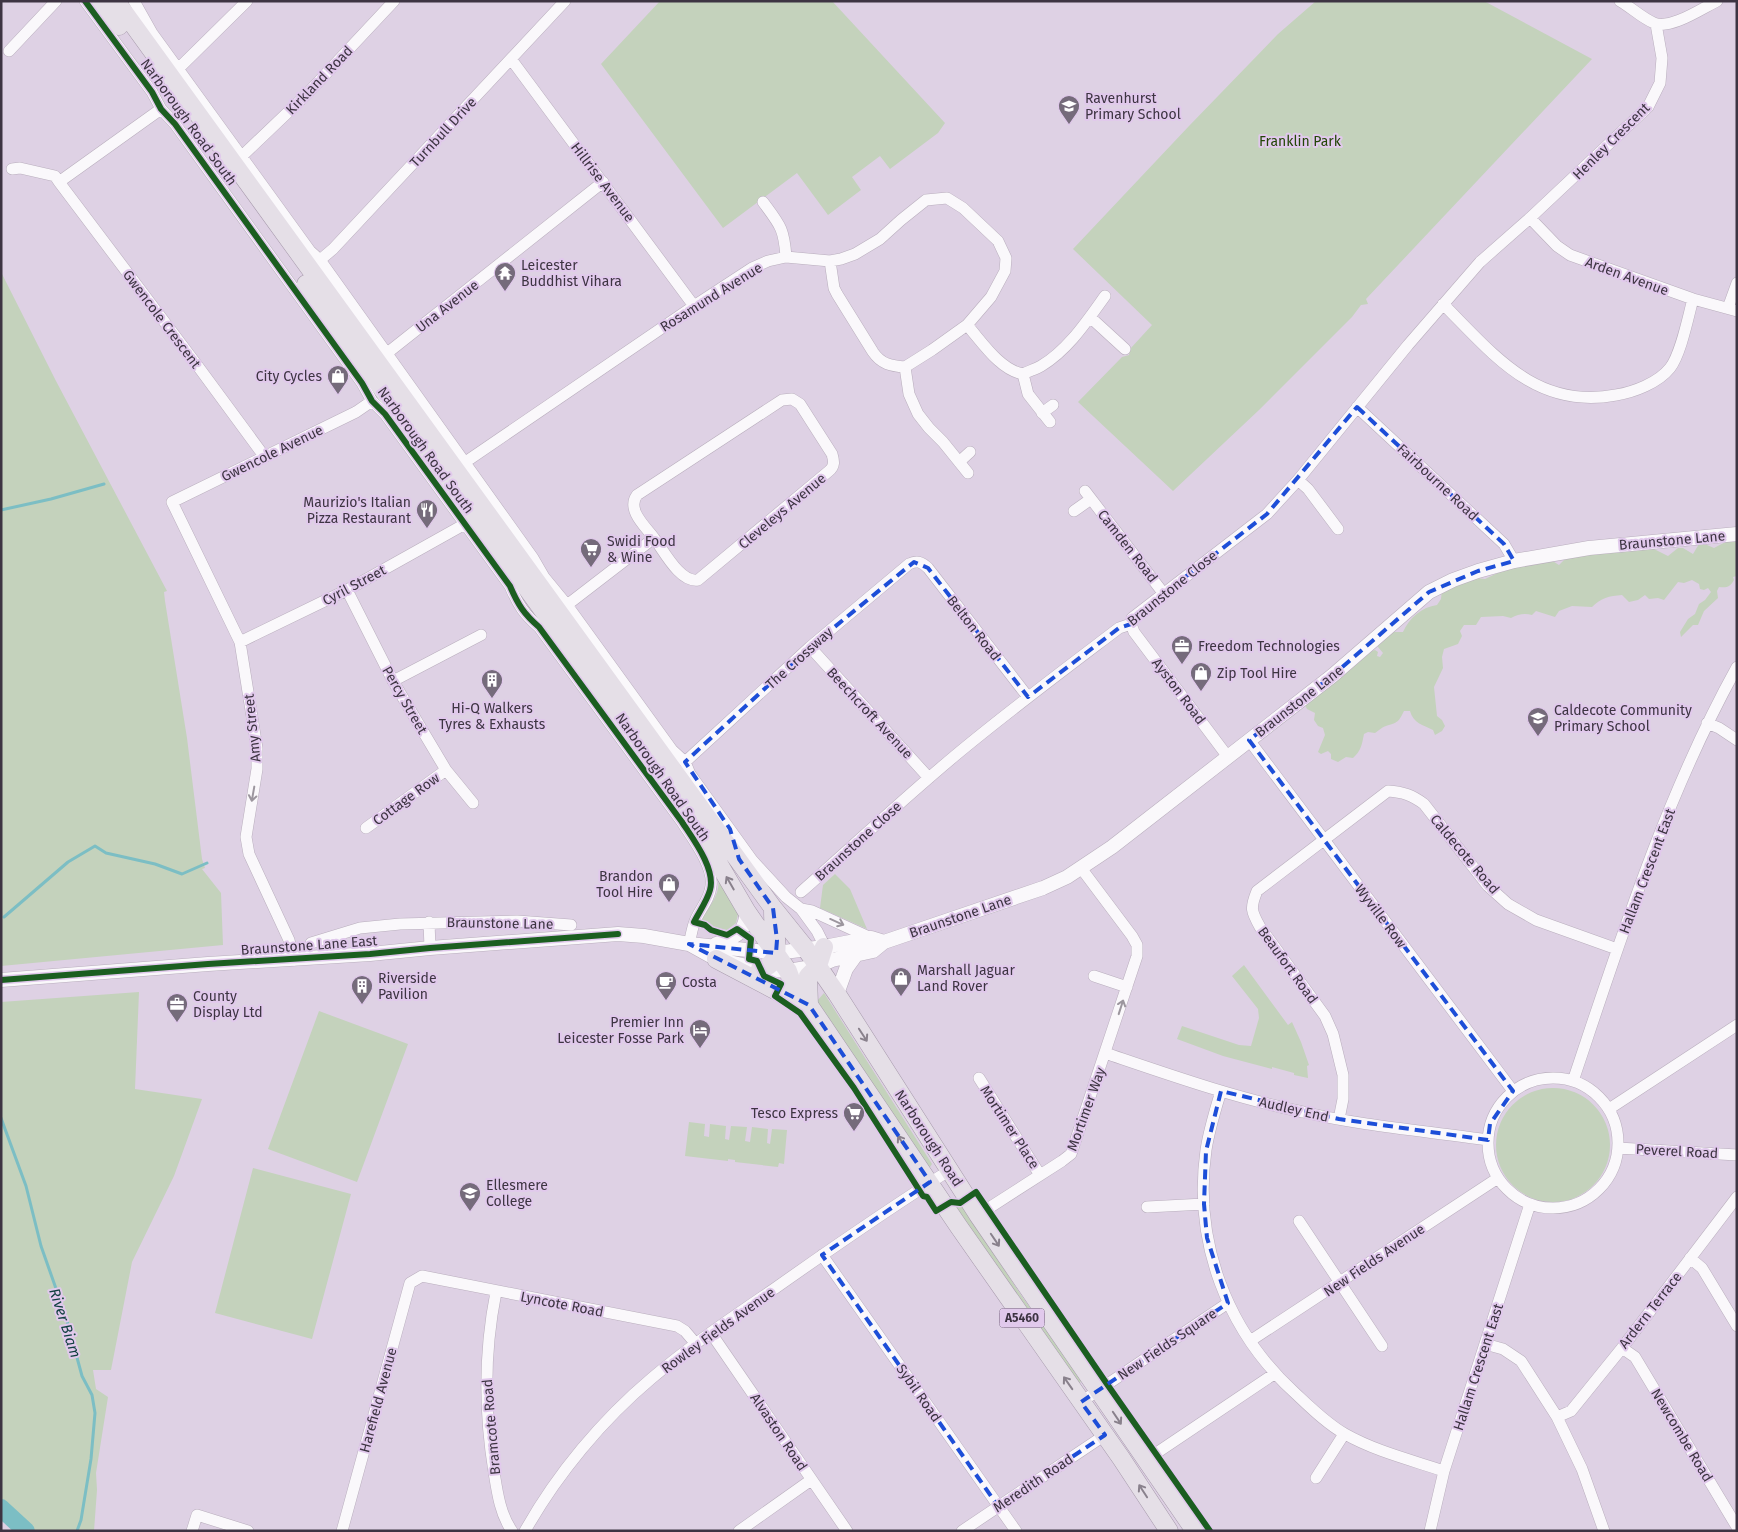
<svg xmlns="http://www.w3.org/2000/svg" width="1738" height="1532" font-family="'Fira Sans',sans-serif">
	<rect width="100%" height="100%" fill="#ded1e4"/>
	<path fill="#c4d2bc" d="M660 1H832L945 123 938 133 890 169 880 156 852 177 861 190 828 215 797 173 723 228 601 64Z
		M1316 1H1484L1592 59 1366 299 1368 304 1361 305 1352 317 1259 410 1173 491 1078 402 1122 357 1129 355 1130 349 1152 325 1073 249 1189 126 1278 34Z
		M1 272 56 381 167 591 164 592 165 601 187 738 202 859 205 868 202 869 221 893 223 945 1 966Z
		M1737 538V576L1733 577 1734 580C1730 587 1727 588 1719 587L1717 591 1718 598 1704 611 1698 625H1693L1681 637 1680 632 1688 619 1695 614 1699 604 1705 600 1711 592 1708 588 1704 590 1700 589 1699 584 1692 580 1684 583 1678 582 1664 600 1658 598 1649 599 1645 595 1638 600 1629 602 1622 595C1609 596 1601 598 1592 607L1572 606 1559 611 1555 617 1536 611 1532 615C1525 613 1518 614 1511 618L1503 616 1481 617 1476 625H1464L1460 631 1462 636 1458 644 1444 649 1442 657 1443 668 1434 687 1437 716 1442 720 1445 726 1442 731 1435 735 1433 730C1423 725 1413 723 1410 711H1404C1398 723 1398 722 1386 726 1382 727 1378 731 1375 733L1368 732 1364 734C1362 744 1361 751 1353 758L1346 757 1338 762 1331 759V754L1328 751 1321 754 1318 752 1325 735 1323 728 1318 726 1314 720 1315 713 1307 709 1305 705 1337 681 1357 660 1360 661 1372 651 1375 650 1378 652 1377 656 1380 657 1383 653 1378 647V642L1389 632H1403C1409 618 1422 607 1437 605L1441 599 1442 589 1475 578 1485 579 1506 569 1551 560 1559 565 1567 557 1623 552 1646 549H1654L1668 556 1678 548H1683L1693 554 1699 544 1707 545 1714 548 1731 539Z
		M835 874 850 889 867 929 820 908 823 885Z
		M718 877 738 914 736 923 727 930 709 926 707 921H702L703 917C711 904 721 893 718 877Z
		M1244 965 1288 1025 1292 1022 1301 1042 1309 1065 1307 1066 1308 1078 1294 1075V1073L1272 1067V1069L1223 1056 1177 1039 1182 1026 1239 1045 1251 1046 1259 1018 1258 1009 1232 976Z
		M139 992 135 1089 202 1099 174 1176 132 1262 111 1370H93L96 1389 108 1397 96 1473 97 1490 94 1531H30L1 1503V1002Z
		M824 993 932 1164 930 1167 927 1166 817 1001Z
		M319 1011 408 1044 357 1182 268 1149Z
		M1496 1145a57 57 0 1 1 114 0a57 57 0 1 1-114 0Z
		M689 1122 705 1124 704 1136 709 1137 710 1124 726 1126 725 1139 729 1140 731 1126 747 1127 745 1141 750 1142 752 1127 768 1129 767 1143 770 1144 772 1129 787 1130 784 1164 779 1163 778 1167 735 1162V1160L728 1159V1161L685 1156Z
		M253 1168 351 1194 312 1339 215 1313Z
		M954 1204 963 1207 1023 1298 1082 1379 1080 1383 1078 1384 953 1205Z"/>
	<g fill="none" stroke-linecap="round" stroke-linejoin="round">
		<path stroke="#7cbec4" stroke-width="3" d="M1 510 51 499 104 484
			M4 917 68 862 95 846 106 853 155 864 182 874 207 863
			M1 1118 26 1186 41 1246 66 1317 82 1376 92 1395 95 1413 91 1459 81 1520 77 1531"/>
		<path stroke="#7cbec4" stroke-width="18" d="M1 1508 26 1531"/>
		<g stroke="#b9aebd" stroke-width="12">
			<path id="minor" d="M85 1 152 92 161 109 175 124 362 383 372 401 385 414 510 586C518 605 524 614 539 627L682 822C692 838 714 866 711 886 710 899 700 909 695 921 692 928 691 937 689 944
				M134 1 152 33 310 251 320 260 533 558 544 577 567 605 672 750 685 762 690 774 752 860 786 897 801 909 817 931 828 953
				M1620 1C1632 8 1642 18 1654 23 1670 30 1701 9 1717 1
				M9 51 56 1
				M511 59 694 306
				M179 68 247 1
				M161 109 59 182 197 365 264 456
				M242 156 306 95 394 1
				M12 169 20 168 55 176 59 182
				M763 202C780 225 784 228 786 257
				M1530 218 1557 246 1570 255 1693 299 1737 311
				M320 260 333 249 565 1
				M830 261 834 288 837 294 873 352C881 364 891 366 905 367L909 394 918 414 929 428 943 442 968 473
				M1443 304C1494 355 1536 410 1616 395 1634 392 1658 383 1670 368 1681 354 1688 317 1693 299
				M1728 308 1737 283
				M1090 317 1125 349
				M967 325C982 342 1000 370 1023 374 1029 371 1036 369 1041 366 1068 350 1087 321 1105 296
				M386 354 603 182
				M1023 374 1028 394 1050 422
				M1357 407 1504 544 1514 561
				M1042 413 1053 405
				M959 462 970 452
				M464 463 694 306 752 268 768 261 786 257 830 261 841 259 855 254 880 239 901 220 926 200 947 198 963 208 998 241 1006 258 1005 271 991 297 967 325 932 350 905 367
				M1298 480 1308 489 1338 529
				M1085 491 1164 594
				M1074 511 1091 499
				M347 590 393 681 446 770 473 803
				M567 605 654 538C664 551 680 583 698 580L829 471C835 466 834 461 832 454L800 404 792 399 782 400 637 495C626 510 646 527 654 538
				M1131 624 1134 632 1228 757
				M240 642 347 590 465 524
				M810 647 929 778
				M393 681 481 635
				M1707 723 1719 728 1737 740
				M1249 740 1513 1091
				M685 762 810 647 909 564C917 560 922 562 928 568L1028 697
				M366 828 446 770
				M801 892C853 846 904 798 957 754 1010 710 1065 669 1119 628L1131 624 1132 618 1267 514 1298 480 1408 345 1480 262 1530 218 1648 107 1660 83 1662 58 1656 24
				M801 909 812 911 871 938
				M429 922 430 948
				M311 943 360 928 400 924 517 921 571 925
				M294 960 289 940 249 854 246 837 257 769V748L240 642 172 502 356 412 372 401
				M1094 976 1127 987
				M1105 1053C1170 1075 1235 1098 1303 1112 1363 1126 1426 1131 1488 1140
				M979 1078 1040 1175
				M1488 1143a65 65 0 1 1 130 0a65 65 0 1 1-130 0Z
				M1573 1081C1620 941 1665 797 1737 667
				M1221 1091C1215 1111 1209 1130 1206 1150 1193 1242 1227 1331 1295 1393 1310 1407 1327 1424 1345 1434 1375 1451 1411 1460 1444 1471
				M1609 1109 1737 1025
				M1339 1119 1343 1099V1075L1333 1034 1325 1016 1260 927C1251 911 1250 908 1257 891L1388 791C1403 792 1412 795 1424 804L1488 886 1508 904 1536 920 1617 949
				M1618 1148 1737 1155
				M1147 1207 1204 1204
				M978 1215 1062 1161 1071 1154 1137 956V945L1132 936 1081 868
				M1299 1221 1382 1346
				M822 1255 1016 1531
				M1690 1258 1702 1268 1737 1326
				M496 1292C484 1352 484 1411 494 1472 497 1491 500 1514 512 1531
				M711 1333 847 1531
				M1250 1341 1498 1178
				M1485 1344 1503 1349 1521 1361 1557 1417 1582 1469 1604 1531
				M1622 1348 1635 1357 1737 1527
				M1081 1402 1228 1303
				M1557 1417 1571 1411 1622 1348 1737 1197
				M1146 1460 1274 1374
				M1316 1478 1344 1434
				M192 1531 197 1515 248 1531
				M342 1531 410 1283 422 1276 677 1326 685 1331 696 1344
				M525 1531C557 1474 602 1420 652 1378 691 1345 733 1317 774 1289 832 1248 890 1208 950 1170
				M739 1531 811 1480
				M962 1531 1105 1435
				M1430 1531 1444 1471 1530 1204"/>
		</g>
		<g stroke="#b9aebd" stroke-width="15">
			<path id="tertiary" d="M689 944 716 959 760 969 788 971 818 966 832 960 873 951 884 942 1043 888 1067 877 1112 847 1332 676 1429 592 1453 580 1478 571 1514 561 1589 548 1737 534
				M716 944C737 936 744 935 747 912
				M1 980 208 964 370 954 430 948 618 934 644 936 689 944 776 953 824 947 871 938 884 942
				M837 994 846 969 856 955"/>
		</g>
		<g stroke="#a699ab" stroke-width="19">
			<path id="primary" d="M100 1 119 26
				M116 1 773 908 806 949 837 994 978 1215 1195 1531
				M306 284 685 806 747 912 788 971 792 982 809 1005 959 1227 1121 1458 1169 1531
				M716 959 790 998 809 1005
				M760 969C780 965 778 944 774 929 773 922 773 915 773 908
				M809 1005 808 976 818 966 824 947"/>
		</g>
		<use href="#minor" stroke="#faf8fb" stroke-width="11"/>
		<use href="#tertiary" stroke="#faf8fb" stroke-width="14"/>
		<use href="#primary" stroke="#e5dfe7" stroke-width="18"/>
		<g stroke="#e1c9ec" stroke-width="9">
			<path id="cycleway" d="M85 1 152 92 161 109 175 124 362 383 372 401 385 414 510 586C518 605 524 614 539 627L682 822C693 839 716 869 710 890 707 901 699 912 694 922L705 925 711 930 727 935 737 929 751 939 749 959 757 961 764 976 781 984 775 996 800 1013 854 1088 923 1196 927 1197 936 1211 951 1202 960 1203 976 1192 1107 1384 1210 1531
				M1 980 208 964 370 954 430 948 618 934"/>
		</g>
		<use href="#cycleway" stroke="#1b5e20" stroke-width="6"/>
	</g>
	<defs><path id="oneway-shaft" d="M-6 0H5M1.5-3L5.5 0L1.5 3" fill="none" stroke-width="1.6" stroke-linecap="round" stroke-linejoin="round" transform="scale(1.25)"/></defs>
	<g stroke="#9c969e">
		<use href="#oneway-shaft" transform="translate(253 794) rotate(100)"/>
		<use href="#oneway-shaft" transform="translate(837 922) rotate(24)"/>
		<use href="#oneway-shaft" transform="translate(1121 1007) rotate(-72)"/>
	</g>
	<g stroke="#89818c">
		<use href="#oneway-shaft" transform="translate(730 883) rotate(-120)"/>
		<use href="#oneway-shaft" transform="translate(863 1035) rotate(57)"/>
		<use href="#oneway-shaft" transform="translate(902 1142) rotate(-124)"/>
		<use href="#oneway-shaft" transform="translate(995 1240) rotate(56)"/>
		<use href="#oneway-shaft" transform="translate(1068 1383) rotate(-125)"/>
		<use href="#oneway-shaft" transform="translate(1117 1418) rotate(56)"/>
		<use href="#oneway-shaft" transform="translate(1143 1491) rotate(-123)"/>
	</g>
	<path fill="none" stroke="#1d4ed8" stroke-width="4" stroke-dasharray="10 6" stroke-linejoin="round" d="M1357 407 1504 544 1514 561 1478 571 1429 592 1332 676 1249 740 1513 1091 1490 1124 1488 1140 1339 1119 1221 1091 1206 1151 1204 1204 1207 1238 1228 1303 1081 1402 1105 1435 998 1506 822 1255 930 1182 809 1005 689 944 776 953 777 940 773 908 739 859 730 829 685 762 810 647 914 562 928 568 1028 697 1119 628 1131 624 1132 618 1267 514Z"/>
	<defs>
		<g id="school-pin" transform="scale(1.125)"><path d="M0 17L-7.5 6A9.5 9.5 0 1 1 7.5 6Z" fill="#756b7b" stroke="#e1c9ec"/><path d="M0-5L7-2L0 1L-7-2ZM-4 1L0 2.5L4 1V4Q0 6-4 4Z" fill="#fff"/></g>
		<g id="temple-pin" transform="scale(1.125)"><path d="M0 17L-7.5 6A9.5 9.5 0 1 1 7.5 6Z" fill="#756b7b" stroke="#e1c9ec"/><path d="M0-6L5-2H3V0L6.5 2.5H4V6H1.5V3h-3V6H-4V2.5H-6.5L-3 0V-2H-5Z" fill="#fff"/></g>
		<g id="shop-pin" transform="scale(1.125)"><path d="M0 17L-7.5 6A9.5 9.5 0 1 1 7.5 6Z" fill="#756b7b" stroke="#e1c9ec"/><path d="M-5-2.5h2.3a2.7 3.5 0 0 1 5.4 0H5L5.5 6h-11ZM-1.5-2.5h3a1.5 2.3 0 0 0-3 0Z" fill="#fff"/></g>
		<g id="restaurant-pin" transform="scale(1.125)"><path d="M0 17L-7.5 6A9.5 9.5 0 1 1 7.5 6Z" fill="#756b7b" stroke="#e1c9ec"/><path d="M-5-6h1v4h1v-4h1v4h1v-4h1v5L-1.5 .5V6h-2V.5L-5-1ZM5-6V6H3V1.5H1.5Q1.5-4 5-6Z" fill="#fff"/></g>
		<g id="supermarket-pin" transform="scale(1.125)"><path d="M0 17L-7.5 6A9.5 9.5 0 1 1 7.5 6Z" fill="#756b7b" stroke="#e1c9ec"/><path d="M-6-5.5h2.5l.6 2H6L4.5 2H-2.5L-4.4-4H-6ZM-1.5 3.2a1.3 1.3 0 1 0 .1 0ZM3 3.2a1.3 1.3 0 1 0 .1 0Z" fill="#fff"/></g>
		<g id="office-pin" transform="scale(1.125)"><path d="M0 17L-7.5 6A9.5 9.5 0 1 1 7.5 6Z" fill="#756b7b" stroke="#e1c9ec"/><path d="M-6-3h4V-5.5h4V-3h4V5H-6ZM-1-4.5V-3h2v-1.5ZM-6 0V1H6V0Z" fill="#fff"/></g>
		<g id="building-pin" transform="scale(1.125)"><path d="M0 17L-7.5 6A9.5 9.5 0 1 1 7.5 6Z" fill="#756b7b" stroke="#e1c9ec"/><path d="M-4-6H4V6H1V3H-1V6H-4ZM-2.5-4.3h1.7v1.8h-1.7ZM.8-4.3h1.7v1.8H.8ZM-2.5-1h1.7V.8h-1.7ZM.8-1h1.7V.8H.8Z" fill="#fff"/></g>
		<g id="cafe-pin" transform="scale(1.125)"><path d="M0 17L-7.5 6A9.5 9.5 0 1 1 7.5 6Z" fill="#756b7b" stroke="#e1c9ec"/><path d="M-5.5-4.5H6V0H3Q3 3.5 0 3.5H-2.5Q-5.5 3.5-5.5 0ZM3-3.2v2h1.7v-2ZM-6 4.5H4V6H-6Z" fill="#fff"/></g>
		<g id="hotel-pin" transform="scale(1.125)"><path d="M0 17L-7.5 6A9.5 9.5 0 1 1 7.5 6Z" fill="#756b7b" stroke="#e1c9ec"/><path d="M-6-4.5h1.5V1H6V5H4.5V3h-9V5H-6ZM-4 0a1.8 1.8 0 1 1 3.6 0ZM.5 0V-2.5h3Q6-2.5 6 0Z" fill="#fff"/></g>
	</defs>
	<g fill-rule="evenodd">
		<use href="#school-pin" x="1069" y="106"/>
		<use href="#temple-pin" x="505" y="273"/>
		<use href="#shop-pin" x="338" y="376"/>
		<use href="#restaurant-pin" x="427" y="510"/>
		<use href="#supermarket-pin" x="591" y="549"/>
		<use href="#office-pin" x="1182" y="646"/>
		<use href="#shop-pin" x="1201" y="673"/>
		<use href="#building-pin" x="492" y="680"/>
		<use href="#school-pin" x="1538" y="718"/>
		<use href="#shop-pin" x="669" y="884"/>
		<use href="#shop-pin" x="901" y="978"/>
		<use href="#cafe-pin" x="666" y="982"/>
		<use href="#building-pin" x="362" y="986"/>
		<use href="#office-pin" x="177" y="1004"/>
		<use href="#hotel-pin" x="700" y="1030"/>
		<use href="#supermarket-pin" x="854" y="1113"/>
		<use href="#school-pin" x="470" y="1193"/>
	</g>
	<g text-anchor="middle" stroke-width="4" stroke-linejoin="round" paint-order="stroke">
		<rect fill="#e1c9ec" stroke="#6e6175" stroke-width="1" x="999.5" y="1308.5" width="45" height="19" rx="4"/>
		<g font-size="12" font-weight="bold" fill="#3d3442">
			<text x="1022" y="1322">A5460</text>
		</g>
		<g font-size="14" fill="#3d3442" stroke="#e1c9ec">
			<text transform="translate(319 80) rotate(-46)" y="5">Kirkland Road</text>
			<text transform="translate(189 122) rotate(54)" y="5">Narborough Road South</text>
			<text transform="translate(443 132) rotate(-47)" y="5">Turnbull Drive</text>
			<text transform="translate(1611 141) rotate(-45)" y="5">Henley Crescent</text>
			<text transform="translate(603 182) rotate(53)" y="5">Hillrise Avenue</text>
			<text transform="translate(1627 276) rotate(20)" y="5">Arden Avenue</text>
			<text transform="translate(711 297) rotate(-32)" y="5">Rosamund Avenue</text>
			<text transform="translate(447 306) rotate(-38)" y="5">Una Avenue</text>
			<text transform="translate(162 319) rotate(53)" y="5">Gwencole Crescent</text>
			<text transform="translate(426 450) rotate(54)" y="5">Narborough Road South</text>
			<text transform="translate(272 453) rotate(-26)" y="5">Gwencole Avenue</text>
			<text transform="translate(1438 482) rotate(43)" y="5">Fairbourne Road</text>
			<text transform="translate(782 511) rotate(-40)" y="5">Cleveleys Avenue</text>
			<text transform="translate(1672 540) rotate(-5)" y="5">Braunstone Lane</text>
			<text transform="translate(1128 546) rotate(52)" y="5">Camden Road</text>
			<text transform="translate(354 585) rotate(-28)" y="5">Cyril Street</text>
			<text transform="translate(1172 588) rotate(-39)" y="5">Braunstone Close</text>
			<text transform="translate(974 628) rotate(52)" y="5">Belton Road</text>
			<text transform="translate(799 658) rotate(-42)" y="5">The Crossway</text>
			<text transform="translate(1179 691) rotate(53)" y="5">Ayston Road</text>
			<text transform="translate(405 700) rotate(60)" y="5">Percy Street</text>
			<text transform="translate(1299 701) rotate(-38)" y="5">Braunstone Lane</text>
			<text transform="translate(870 713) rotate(47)" y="5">Beechcroft Avenue</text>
			<text transform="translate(252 728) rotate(-96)" y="5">Amy Street</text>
			<text transform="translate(663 777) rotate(55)" y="5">Narborough Road South</text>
			<text transform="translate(406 799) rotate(-36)" y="5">Cottage Row</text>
			<text transform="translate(858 841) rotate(-42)" y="5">Braunstone Close</text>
			<text transform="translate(1465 854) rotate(50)" y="5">Caldecote Road</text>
			<text transform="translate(1647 871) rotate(-69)" y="5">Hallam Crescent East</text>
			<text transform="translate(960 916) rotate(-19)" y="5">Braunstone Lane</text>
			<text transform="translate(1381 916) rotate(53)" y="5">Wyville Row</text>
			<text transform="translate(500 923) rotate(1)" y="5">Braunstone Lane</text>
			<text transform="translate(309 945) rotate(-4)" y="5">Braunstone Lane East</text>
			<text transform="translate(1288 965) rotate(54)" y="5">Beaufort Road</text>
			<text transform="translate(1086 1109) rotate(-70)" y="5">Mortimer Way</text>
			<text transform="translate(1294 1109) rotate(13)" y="5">Audley End</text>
			<text transform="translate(1010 1127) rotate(57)" y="5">Mortimer Place</text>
			<text transform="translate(929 1138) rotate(57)" y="5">Narborough Road</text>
			<text transform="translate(1677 1151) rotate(3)" y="5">Peverel Road</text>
			<text transform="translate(1374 1260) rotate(-34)" y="5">New Fields Avenue</text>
			<text transform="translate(562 1304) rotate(11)" y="5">Lyncote Road</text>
			<text transform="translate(1650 1310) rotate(-52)" y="5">Ardern Terrace</text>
			<text transform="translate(718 1330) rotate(-36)" y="5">Rowley Fields Avenue</text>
			<text transform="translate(1167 1344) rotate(-34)" y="5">New Fields Square</text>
			<text transform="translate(1478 1367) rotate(-72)" y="5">Hallam Crescent East</text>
			<text transform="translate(919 1393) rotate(55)" y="5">Sybil Road</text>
			<text transform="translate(378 1400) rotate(-75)" y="5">Harefield Avenue</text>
			<text transform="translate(491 1427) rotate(-95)" y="5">Bramcote Road</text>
			<text transform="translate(779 1432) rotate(56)" y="5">Alvaston Road</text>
			<text transform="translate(1682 1435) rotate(59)" y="5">Newcombe Road</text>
			<text transform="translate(1033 1483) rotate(-34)" y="5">Meredith Road</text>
		</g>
		<g font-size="14" fill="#3d3442" stroke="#e1c9ec" text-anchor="start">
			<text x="1085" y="103">Ravenhurst<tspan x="1085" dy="16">Primary School</tspan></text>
			<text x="521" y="270">Leicester<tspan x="521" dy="16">Buddhist Vihara</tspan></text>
			<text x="322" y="381" text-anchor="end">City Cycles</text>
			<text x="411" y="507" text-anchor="end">Maurizio's Italian<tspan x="411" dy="16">Pizza Restaurant</tspan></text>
			<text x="607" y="546">Swidi Food<tspan x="607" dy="16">&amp; Wine</tspan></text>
			<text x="1198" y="651">Freedom Technologies</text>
			<text x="1217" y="678">Zip Tool Hire</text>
			<text x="492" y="713" text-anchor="middle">Hi-Q Walkers<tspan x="492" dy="16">Tyres &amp; Exhausts</tspan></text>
			<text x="1554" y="715">Caldecote Community<tspan x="1554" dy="16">Primary School</tspan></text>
			<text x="653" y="881" text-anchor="end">Brandon<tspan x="653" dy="16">Tool Hire</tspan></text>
			<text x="917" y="975">Marshall Jaguar<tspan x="917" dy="16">Land Rover</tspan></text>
			<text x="378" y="983">Riverside<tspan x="378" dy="16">Pavilion</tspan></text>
			<text x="682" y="987">Costa</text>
			<text x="193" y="1001">County<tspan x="193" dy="16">Display Ltd</tspan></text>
			<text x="684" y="1027" text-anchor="end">Premier Inn<tspan x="684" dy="16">Leicester Fosse Park</tspan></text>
			<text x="838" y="1118" text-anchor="end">Tesco Express</text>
			<text x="486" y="1190">Ellesmere<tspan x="486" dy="16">College</tspan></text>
		</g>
		<g font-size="14" fill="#224606" stroke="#e1c9ec">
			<text x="1300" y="146">Franklin Park</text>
		</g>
		<g font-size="15" font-style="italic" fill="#114040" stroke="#e1c9ec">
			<text transform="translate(65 1323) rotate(72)" y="5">River Biam</text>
		</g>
	</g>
	<rect width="1738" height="1532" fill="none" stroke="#3d3442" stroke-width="5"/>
</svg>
